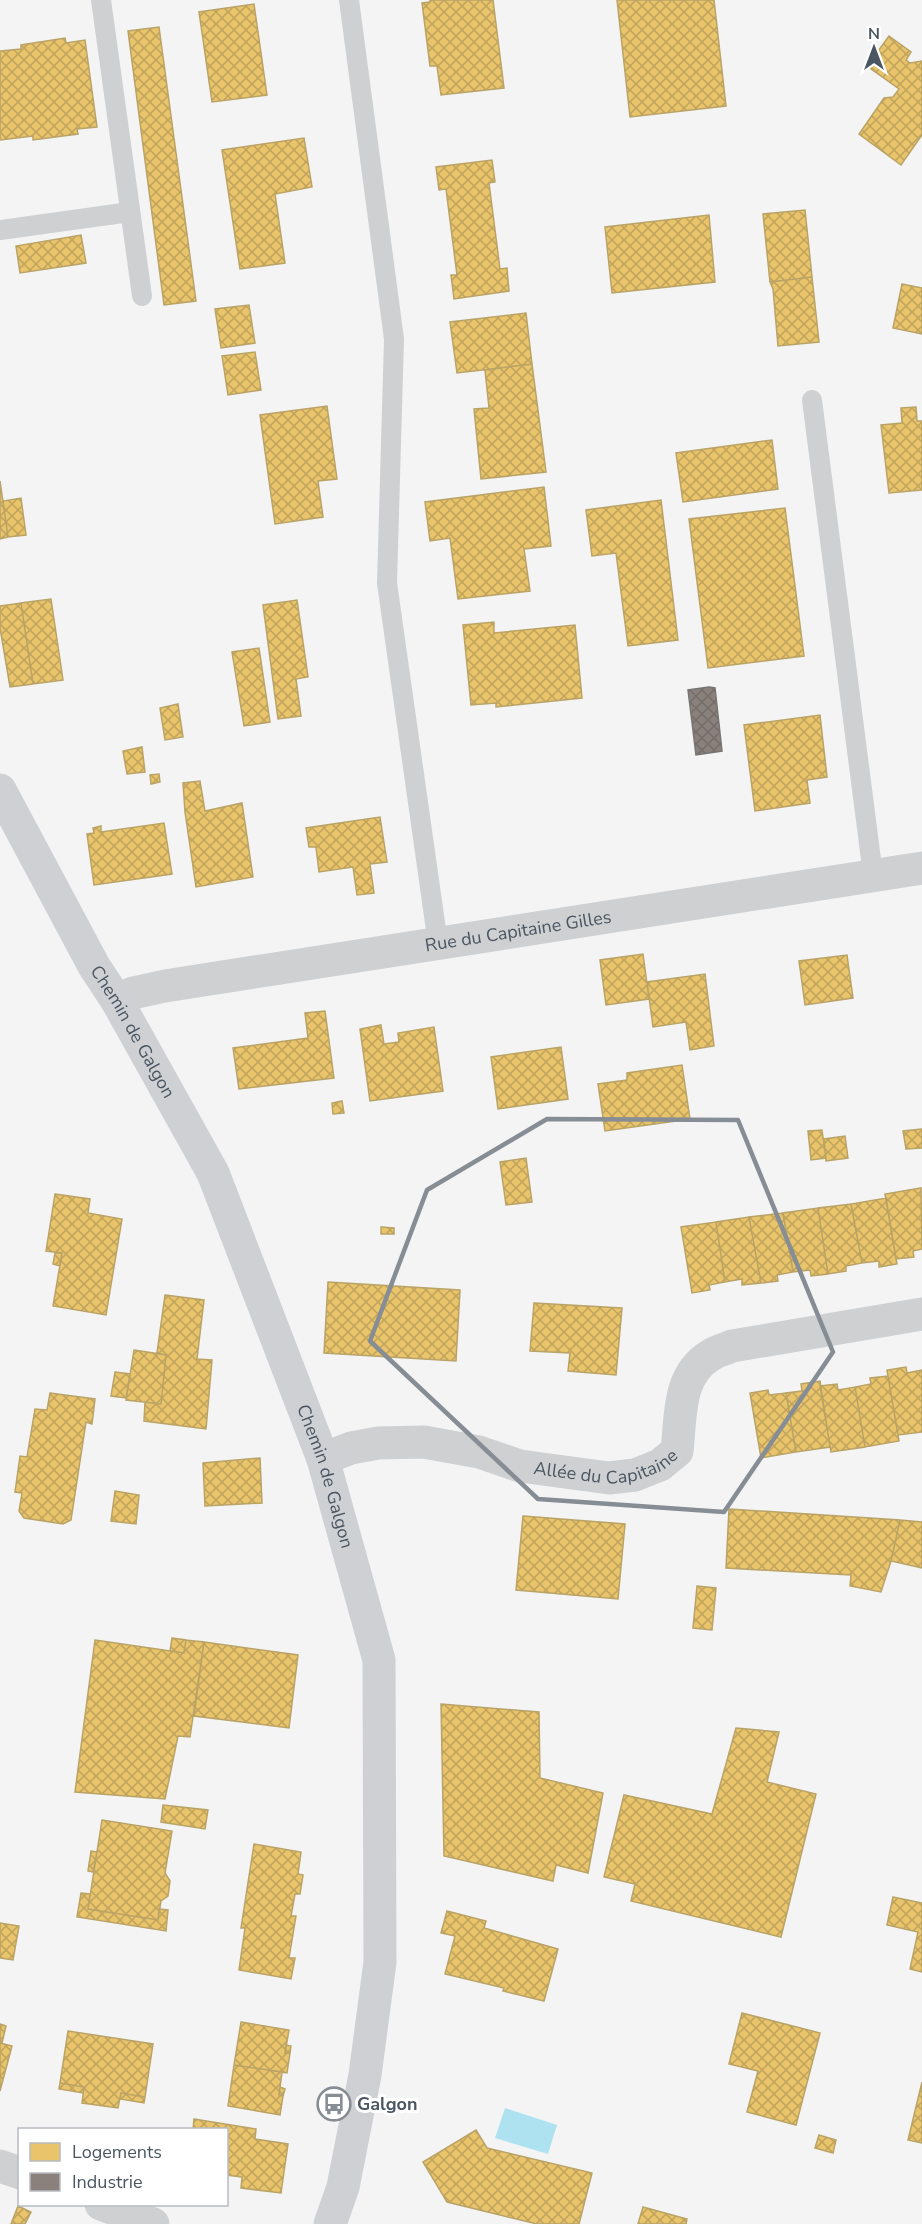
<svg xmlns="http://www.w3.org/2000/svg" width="922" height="2224" font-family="'Nunito Sans',sans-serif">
	<defs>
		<pattern id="homes-cross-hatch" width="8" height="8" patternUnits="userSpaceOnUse" patternTransform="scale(1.5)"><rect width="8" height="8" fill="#e9c46a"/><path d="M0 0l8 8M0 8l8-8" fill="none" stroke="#bfa25b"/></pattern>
		<pattern id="industry-cross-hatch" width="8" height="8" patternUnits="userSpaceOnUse" patternTransform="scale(1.5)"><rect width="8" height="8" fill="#8a817c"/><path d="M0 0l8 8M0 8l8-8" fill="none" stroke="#736c69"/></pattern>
	</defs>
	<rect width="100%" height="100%" fill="#f4f4f4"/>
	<path fill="#aee2f0" d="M505 2108 557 2125 548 2154 495 2138Z"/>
	<path fill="url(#homes-cross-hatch)" stroke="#b9a367" stroke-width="1.5" d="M430 0H493L504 88 441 95 437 66H430L422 3 430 2Z
		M617 0H714L726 106 630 117Z
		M254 4 267 95 212 102 199 12Z
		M159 27 196 301 164 305 128 31Z
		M889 36 911 52 906 60 910 63 922 61V135L901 165 859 134 884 98 893 97 899 89 867 66Z
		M65 38 66 43 85 40 97 127 77 129 78 134 33 140V136L0 140V51L21 49V45Z
		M304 138 312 187 275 194 285 263 240 269 222 150Z
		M492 160 495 182 489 183 500 269 507 268 509 291 454 299 451 275H457L446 189 439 190 436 167Z
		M805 210 812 277 770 282 763 214Z
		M709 215 715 282 612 293 605 227Z
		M81 235 86 263 20 273 16 246Z
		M812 277 819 342 778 346 773 289 770 282Z
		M902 284 922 288V334L893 328Z
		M249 305 255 343 221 348 215 309Z
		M526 313 532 364 457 373 450 322Z
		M255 352 261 390 228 395 222 356Z
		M532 364 546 472 481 479 474 409 489 408 485 370Z
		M327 406 337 479 318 481 323 517 275 524 260 415Z
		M916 407 917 421H922V490L889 493 881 425 902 423 901 408Z
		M772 440 778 489 683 502 676 453Z
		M0 481 8 537 0 539Z
		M544 487 551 546 524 549 530 591 458 599 450 538 430 541 425 502Z
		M21 498 26 535 8 537 3 501Z
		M661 500 678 640 628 646 616 553 592 556 586 510Z
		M785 508 804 656 708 668 689 519Z
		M51 599 63 680 33 684 21 603Z
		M297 600 308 677 296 679 301 716 278 719 263 605Z
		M21 603 33 684 10 687 0 628V606Z
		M494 622V633L575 625 582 698 496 707V703L471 705 463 625Z
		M259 648 270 722 244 726 232 652Z
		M178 704 183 737 165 740 160 708Z
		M820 715 827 777 807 780 810 803 755 811 744 725Z
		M142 747 145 772 127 774 123 751Z
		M159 774 160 782 151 784 150 775Z
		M200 781 205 811 242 803 253 877 196 887 185 812 183 783Z
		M380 817 387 862 370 864 374 893 357 895 353 867 319 872 316 847H309L306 828Z
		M164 823 172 874 94 885 87 834 94 833 93 828 101 826V832Z
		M643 954 649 999 606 1005 600 960Z
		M847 955 853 998 805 1005 799 961Z
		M705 974 714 1046 690 1050 686 1022 653 1027 647 982Z
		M325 1011 334 1078 239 1089 233 1048 308 1038 305 1013Z
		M381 1025 384 1044 399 1042 398 1033 434 1027 443 1091 370 1101 360 1029Z
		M561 1047 568 1099 498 1109 491 1057Z
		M682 1065 690 1119 605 1131 598 1084 627 1080V1073Z
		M342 1101 344 1113 333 1114 332 1103Z
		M922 1129V1148L906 1149 903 1131Z
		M822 1130 826 1158 811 1160 808 1131Z
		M845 1136 848 1158 826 1161 824 1139Z
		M526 1158 532 1202 506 1205 500 1162Z
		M921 1188 922 1249 913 1251 914 1257 896 1259 885 1194Z
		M55 1194 90 1199 88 1213 122 1219 106 1315 53 1306 62 1253 46 1251Z
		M886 1198 897 1264 879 1267V1261L862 1263 851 1204Z
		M851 1204 862 1263 846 1266V1271L828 1274 818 1208Z
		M818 1208 828 1274 811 1276 810 1270 793 1272 783 1213Z
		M783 1213 793 1272 777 1275 778 1281 761 1283 749 1217Z
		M749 1217 761 1283 742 1285V1279L725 1282 716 1222Z
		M716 1222 725 1282 709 1285 710 1290 692 1293 681 1227Z
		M381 1227 394 1228V1234H381Z
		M55 1253H62L60 1266 53 1264Z
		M328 1282 460 1290 456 1361 324 1353Z
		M165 1295 204 1300 197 1359 212 1360 206 1429 144 1421 145 1402 161 1404 166 1355 157 1353Z
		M534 1303 622 1308 616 1375 568 1371 570 1353 530 1351Z
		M134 1350 166 1355 161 1404 126 1400Z
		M906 1367 907 1373 922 1370V1432L898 1435 887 1370Z
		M115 1372 130 1374 126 1398 111 1396Z
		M888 1376 899 1441 865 1447 855 1387 871 1384 870 1378Z
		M820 1381 830 1447 796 1452 786 1393 802 1391 801 1384Z
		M837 1384 838 1390 855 1387 865 1447 831 1452 820 1386Z
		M768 1390 769 1395 786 1393 796 1452 761 1458 750 1393Z
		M50 1393 95 1399 92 1424 86 1422 71 1520 63 1524 24 1518 19 1511 22 1493 15 1492 20 1456 27 1457 35 1409 47 1410Z
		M260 1458 262 1503 205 1506 203 1463Z
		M115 1491 139 1495 136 1524 111 1521Z
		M729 1509 900 1520 891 1561 881 1592 850 1586 851 1575 726 1568Z
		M523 1516 625 1524 618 1599 516 1590Z
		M900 1520 922 1522V1568L891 1561Z
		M697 1586 716 1588 712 1630 693 1628Z
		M172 1638 186 1640 184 1653 170 1651Z
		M95 1640 184 1653 186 1640 204 1642 190 1737 178 1736 165 1799 75 1792Z
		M204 1642 298 1655 289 1728 194 1716Z
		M441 1704 539 1712 540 1778 603 1793 588 1873 556 1865 553 1881 444 1856Z
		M736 1728 779 1732 767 1782 816 1794 781 1937 631 1901 635 1884 604 1877 624 1795 712 1814Z
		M163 1805 208 1810 205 1829 161 1822Z
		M102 1820 172 1831 165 1873 170 1881 168 1896 161 1901 158 1920 88 1909Z
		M254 1844 301 1852 298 1874 303 1875 300 1894H295L291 1916H296L289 1958H295L291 1979 239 1970 245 1928H241Z
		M91 1851 97 1852 93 1872 88 1871Z
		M81 1893 90 1894 88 1909 158 1920 159 1909 168 1910 166 1931 77 1917Z
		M893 1897 922 1903V1972L910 1969 918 1932 887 1925Z
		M447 1911 486 1921 484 1928 558 1949 544 2001 503 1991 504 1988 445 1974 455 1936 441 1933Z
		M0 1923 19 1926 13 1960 0 1958Z
		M742 2013 820 2033 796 2125 747 2112 758 2071 729 2064Z
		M241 2022 289 2030 285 2053H290L287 2073 234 2065Z
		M0 2024 6 2026 2 2043H0Z
		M68 2031 153 2044 145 2097 121 2093 118 2108 82 2103 84 2087 60 2083Z
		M0 2043 12 2046 0 2091Z
		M286 2045 291 2046 290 2053H285Z
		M234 2065 282 2072 279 2095 283 2096 280 2115 228 2106Z
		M922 2082V2143L908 2140Z
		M60 2083 84 2087 83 2093 59 2089Z
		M280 2087 285 2089 283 2096 279 2095Z
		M121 2093 145 2097 144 2103 120 2099Z
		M194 2119 256 2129 255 2139 288 2144 281 2193 241 2188 242 2177 226 2175V2130H193Z
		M476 2130 487 2148 592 2173 579 2224H537L447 2202 423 2162Z
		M819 2135 836 2140 833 2153 815 2148Z
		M18 2206 31 2212 25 2224H11Z
		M643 2207 687 2219 686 2224H638Z"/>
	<path fill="url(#industry-cross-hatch)" stroke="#777474" stroke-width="1.5" d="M709 687 715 688 722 751 696 755 688 690Z"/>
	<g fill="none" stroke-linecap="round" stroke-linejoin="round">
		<path stroke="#ced0d2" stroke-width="20" d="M101 0 142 296
			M349 0 394 339 387 583 438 944
			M0 230 130 212
			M812 400 873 875"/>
		<g stroke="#ced0d2" stroke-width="33">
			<path id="s1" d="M117 1001 133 993 165 986 922 868"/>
			<path id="s2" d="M323 1459 351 1448 378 1443 424 1442 479 1452 520 1466 609 1478 635 1475 660 1465 677 1451C681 1417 677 1375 711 1355 717 1351 726 1349 732 1346L922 1314"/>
			<path d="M0 2166 20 2173"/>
			<path d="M101 2204 153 2224"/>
		</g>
		<path stroke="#ced0d4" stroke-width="33" id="s3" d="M0 790 94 966 117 1001 213 1173 323 1459 379 1660 380 1962 365 2075 343 2187 330 2224"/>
	</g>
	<path fill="none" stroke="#868d94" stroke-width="4.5" stroke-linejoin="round" d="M547 1119 738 1120 833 1352 724 1512 538 1499 370 1341 427 1190Z"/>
	<defs>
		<g id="bus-ring" transform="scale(1.725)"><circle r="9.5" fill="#fff" stroke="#868d94" stroke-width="1.5"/><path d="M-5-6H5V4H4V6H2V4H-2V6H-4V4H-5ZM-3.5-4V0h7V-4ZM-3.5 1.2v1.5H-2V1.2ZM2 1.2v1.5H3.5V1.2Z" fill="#868d94"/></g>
	</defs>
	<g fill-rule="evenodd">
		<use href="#bus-ring" x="334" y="2104"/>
	</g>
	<g text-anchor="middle" stroke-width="6" stroke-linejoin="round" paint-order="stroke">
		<g font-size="18" fill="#4a5661" stroke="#fff">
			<text dy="6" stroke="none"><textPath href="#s1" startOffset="408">Rue du Capitaine Gilles</textPath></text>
			<text dy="6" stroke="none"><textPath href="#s3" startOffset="276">Chemin de Galgon</textPath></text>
			<text dy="6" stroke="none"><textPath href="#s2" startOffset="291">Allée du Capitaine</textPath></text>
			<text dy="6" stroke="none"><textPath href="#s3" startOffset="762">Chemin de Galgon</textPath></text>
		</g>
		<g font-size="18" font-weight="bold" fill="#4a5661" stroke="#fff" text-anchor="start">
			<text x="357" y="2110">Galgon</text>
		</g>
	</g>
	<rect x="18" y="2128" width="210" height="78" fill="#ffffff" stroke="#b7bbc0" stroke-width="1.5"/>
	<rect x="30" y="2143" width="30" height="18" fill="#e9c46a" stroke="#b7bbc0" stroke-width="1.5"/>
	<text x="72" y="2158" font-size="18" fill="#4a5661">Logements</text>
	<rect x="30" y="2173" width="30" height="18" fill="#8a817c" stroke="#b7bbc0" stroke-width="1.5"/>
	<text x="72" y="2188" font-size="18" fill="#4a5661">Industrie</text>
	<g transform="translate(874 48)" stroke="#ffffff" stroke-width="4.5" paint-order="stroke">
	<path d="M0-4.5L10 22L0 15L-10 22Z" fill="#4a5661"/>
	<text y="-9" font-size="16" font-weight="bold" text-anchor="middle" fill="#4a5661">N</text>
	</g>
</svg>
